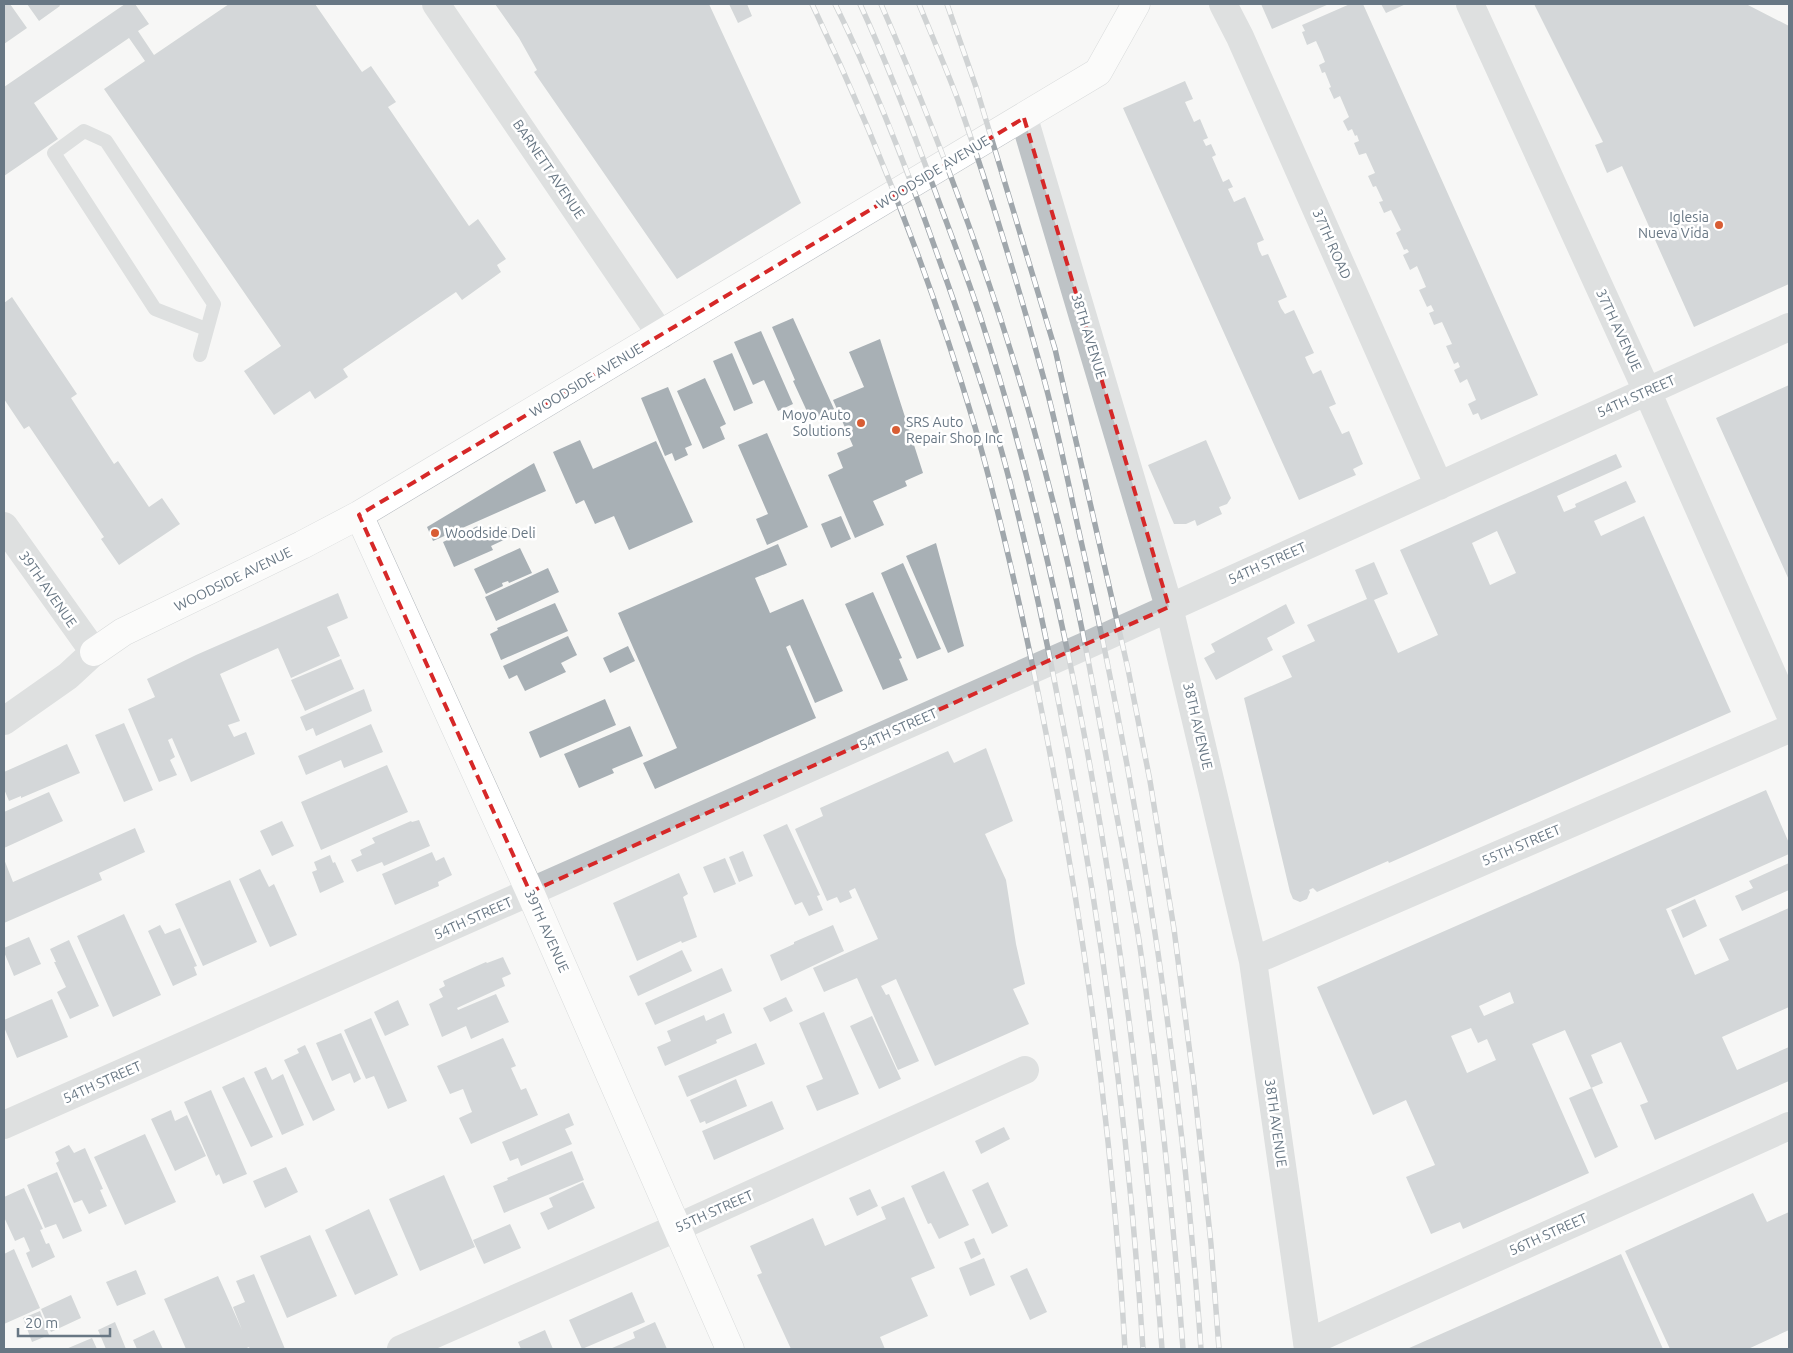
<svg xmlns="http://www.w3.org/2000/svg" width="1793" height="1353" font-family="Ubuntu,sans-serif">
	<rect width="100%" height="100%" fill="#f7f7f5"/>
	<path fill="#a8b0b5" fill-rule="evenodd" d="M4 4H10L27 28 4 44Z
		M27 4H59L60 6 39 21Z
		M125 4H135L149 24 138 31 154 55 229 4H315L362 72 371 66 396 102 388 107 469 226 478 219 501 252 506 259 497 265 501 272 462 300 456 292 343 369 348 377 315 399 310 391 274 415 244 371 281 346 104 89 145 61 129 38 34 103 58 139 4 176V87Z
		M495 4H709L801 203 677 279 534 72 537 70 519 38Z
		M729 4H747L752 16 738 23Z
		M1261 4H1329L1272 29Z
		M1350 4H1363L1538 395 1481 420 1478 413 1473 415 1468 404 1476 400 1467 379 1460 383 1454 370 1460 367 1458 362 1454 364 1446 346 1452 344 1442 322 1434 325 1429 313 1434 311 1431 305 1427 307 1419 290 1426 287 1417 266 1410 270 1403 255 1409 252 1407 249 1404 250 1396 233 1401 230 1391 210 1384 213 1379 202 1383 201 1376 186 1373 187 1368 176 1375 173 1366 153 1359 155 1354 143 1359 141 1357 135 1355 136 1352 129 1348 131 1343 121 1349 117 1340 96 1334 99 1329 88 1331 87 1325 72 1322 73 1319 65 1325 62 1321 52 1316 41 1307 45 1302 32 1305 31 1302 25Z
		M1381 4H1406L1386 13Z
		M1534 4H1746L1789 26V284L1694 327 1622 166 1607 173 1595 145 1603 142Z
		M1185 81 1193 99 1185 102 1194 122 1200 119 1208 138 1203 140 1206 146 1211 144 1216 155 1212 157 1223 182 1229 179 1233 187 1228 189 1234 202 1245 197 1264 240 1257 243 1259 250 1262 256 1268 254 1287 297 1278 301 1281 308 1285 314 1294 310 1314 353 1305 357 1308 364 1313 374 1321 370 1336 404 1329 407 1342 434 1349 431 1363 464 1353 469 1356 475 1299 500 1123 108Z
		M12 297 77 394 71 398 114 464 118 461 149 507 162 498 180 524 119 565 101 539 104 537 29 426 24 429 4 399V303Z
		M793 318 834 409 811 420 793 381 795 380 772 327Z
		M761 331 793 404 778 411 764 380 753 385 734 342Z
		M880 339 923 473 905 481 907 486 873 501 884 525 855 538 828 475 843 468 837 453 853 446 833 400 864 387 849 352Z
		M732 353 753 403 734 411 713 361Z
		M705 378 726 424 720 427 725 439 703 449 677 391Z
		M1789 385V580L1716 418Z
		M668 387 692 445 685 448 688 455 675 461 672 453 665 456 641 398Z
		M767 433 808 527 767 545 756 519 768 514 738 445Z
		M580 440 593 469 656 441 693 522 629 550 614 516 595 524 584 500 576 504 553 452Z
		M1206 440 1231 498 1227 504 1219 507 1222 514 1197 526 1195 520 1186 524H1174L1148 465Z
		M1616 454 1622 467 1557 496 1564 512 1576 507 1575 504 1626 481 1636 502 1594 521 1601 536 1644 516 1731 712 1389 863 1388 861 1317 892 1313 888 1309 890 1310 892 1307 899 1300 902 1293 899 1290 892 1244 698 1292 677 1282 656 1315 641 1307 625 1367 599 1355 570 1374 562 1388 594 1374 600 1398 653 1438 635 1400 550ZM1497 531 1516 573 1490 585 1472 543Z
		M534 463 546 491 433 541 427 527Z
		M841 516 851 539 831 548 821 524Z
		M482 524 487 536 506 527 510 537 491 546 493 550 454 567 443 542Z
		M936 543 964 646 948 653 906 556Z
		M778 544 787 565 755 578 770 613 803 599 843 691 815 703 790 645 786 647 816 718 655 789 643 763 677 748 618 613Z
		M520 548 532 573 509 583 508 581 502 583 503 586 486 594 474 569Z
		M903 563 941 649 917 659 881 573Z
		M548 568 559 592 496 621 485 597Z
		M873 592 902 658 899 659 908 680 883 690 845 604Z
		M338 593 348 618 327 627 340 656 291 678 278 648 220 674 240 721 228 725 234 737 246 732 255 754 191 782 172 738 168 740 175 757 170 760 177 775 159 782 128 709 155 697 147 679 196 655Z
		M555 603 568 631 501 660 490 634 498 630 497 628Z
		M1286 604 1295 623 1267 638 1273 650 1216 680 1204 658 1215 652 1211 644Z
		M568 636 577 655 561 663 566 672 525 691 517 675 509 679 503 666Z
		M628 646 635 661 610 673 603 658Z
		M341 659 354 689 305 711 291 680Z
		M364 689 372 711 316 736 313 728 306 731 300 717Z
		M605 699 616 725 540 758 529 732Z
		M124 723 153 790 124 802 95 735Z
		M371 724 383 752 344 768 341 760 306 775 298 756Z
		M630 726 643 756 612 769 614 773 579 788 564 754Z
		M67 744 80 773 21 798V796L9 801 4 789V772Z
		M986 748 1013 821 985 834 1006 880 1016 944 1025 984 1013 989 1029 1024 935 1066 896 979 881 986 886 995 889 994 919 1061 898 1070 857 978 824 992 813 968 878 939 855 888 849 891 852 898 840 903 837 897 827 901 795 829 823 816 820 808 948 751 954 763Z
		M387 765 408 812 321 850 301 802Z
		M1766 790 1789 843V854L1666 909 1695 975 1729 960 1719 939 1789 908V1007L1722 1037 1737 1070 1789 1047V1081L1655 1140 1640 1105 1648 1102 1621 1042 1591 1055 1603 1083 1591 1088 1565 1030 1532 1044 1589 1173 1463 1229 1460 1222 1431 1234 1406 1177 1435 1165 1406 1100 1373 1115 1317 987ZM1510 992 1514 1003 1484 1016 1479 1006ZM1471 1028 1478 1043 1487 1039 1496 1060 1467 1073 1451 1036Z
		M49 792 63 821 4 848V812Z
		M419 820 430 846 384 866 382 862 357 872 351 860 362 855 360 850 375 843 372 838 411 821 412 822Z
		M282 821 294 846 272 856 260 831Z
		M787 824 820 895 817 896 823 910 809 916 802 902 795 905 763 835Z
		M135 828 145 852 99 873 102 880 4 923V859L13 882Z
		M743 851 753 876 739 882 729 857Z
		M432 852 436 861 444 857 452 875 438 882 439 886 395 905 382 874Z
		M330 855 333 863 335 862 344 882 320 893 312 872 317 870 314 862Z
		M725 858 736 884 714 893 703 867Z
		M1789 863V890L1742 911 1735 896 1753 888 1749 881Z
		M260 869 269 887 274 884 297 935 270 947 239 879Z
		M679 873 688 894 683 897 697 937 682 943 681 941 637 961 613 903Z
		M230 880 257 942 203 966 175 904Z
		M1695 899 1707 926 1683 938 1671 910Z
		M124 914 161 995 113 1017 77 936Z
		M160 925 165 934 180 928 197 966 194 967 197 975 173 986 148 931Z
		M833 925 844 951 781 981 770 955 794 944V942Z
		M29 937 41 964 14 976 4 952V948Z
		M69 940 99 1006 70 1019 57 992 66 987 54 962H56L50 949Z
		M682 950 692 971 638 996 629 976Z
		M503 957 511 974 502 978 505 986 457 1008 458 1010 496 994 509 1022 471 1039 466 1026 442 1037 429 1004 443 997 439 989 445 986 443 981 486 962 487 963Z
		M722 968 732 991 655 1025 645 1003Z
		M786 997 793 1011 770 1022 763 1008Z
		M52 999 68 1037 17 1058 4 1027V1020Z
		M398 1000 409 1025 385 1036 374 1012Z
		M824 1012 859 1094 817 1111 806 1086 823 1079 799 1023Z
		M724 1013 732 1033 716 1040 717 1043 665 1066 657 1047 671 1041 667 1031 704 1015 706 1021Z
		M872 1016 901 1079 879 1089 850 1026Z
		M371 1018 407 1101 388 1109 374 1076 366 1079 344 1030Z
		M341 1033 361 1079 354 1083 350 1073 332 1081 316 1043Z
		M503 1038 516 1066 511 1068 521 1090 526 1088 538 1115 471 1144 459 1118 472 1112 463 1089 450 1094 437 1066Z
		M756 1043 765 1064 687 1097 678 1076Z
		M305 1045 335 1110 313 1121 284 1060 299 1053 297 1049Z
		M266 1067 272 1080 283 1074 304 1125 282 1135 254 1072Z
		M244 1077 273 1137 251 1147 222 1087Z
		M736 1079 747 1106 706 1124 705 1121 700 1123 690 1100Z
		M1592 1088 1618 1147 1595 1158 1569 1098Z
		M211 1090 247 1174 223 1184 219 1174 216 1176 184 1102Z
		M772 1101 784 1129 714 1160 702 1131Z
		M171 1110 175 1121 187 1115 206 1156 175 1171 151 1119Z
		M569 1113 574 1125 565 1129 572 1144 521 1166 518 1158 510 1161 502 1142Z
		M1004 1127 1010 1139 981 1154 975 1141Z
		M145 1134 176 1202 125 1225 94 1157Z
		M69 1145 74 1153 85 1148 103 1189 100 1190 107 1206 89 1214 82 1200 74 1203 56 1163 59 1161 55 1152Z
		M572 1151 584 1180 504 1213 493 1186 508 1180 507 1178Z
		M286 1167 298 1192 265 1208 253 1181Z
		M944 1171 969 1225 939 1239 931 1223 928 1224 911 1186Z
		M57 1172 82 1231 63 1239 56 1224 45 1228 27 1185Z
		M444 1175 475 1247 420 1271 389 1199Z
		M583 1182 595 1208 548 1230 540 1213 553 1207 549 1198Z
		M988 1182 1008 1226 992 1234 972 1190Z
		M24 1188 43 1229 40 1230 46 1244 49 1243 55 1257 32 1268 26 1253 30 1251 24 1237 15 1241 4 1217V1197Z
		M870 1189 878 1206 857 1216 849 1198Z
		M1753 1193 1767 1222 1789 1212V1330L1748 1349H1670L1625 1251Z
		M904 1197 935 1268 911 1278 928 1316 880 1337 885 1349H791L757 1275 762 1273 750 1246 813 1218 825 1246 886 1219 881 1207Z
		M369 1209 398 1275 355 1295 325 1230Z
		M510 1224 521 1248 484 1264 473 1240Z
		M310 1235 337 1296 287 1318 260 1256Z
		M974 1238 981 1254 971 1259 964 1242Z
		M14 1249 40 1308 4 1324V1254Z
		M1621 1254 1663 1349H1407L1493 1311Z
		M984 1258 995 1285 970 1296 959 1268Z
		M1027 1268 1047 1312 1030 1320 1010 1276Z
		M136 1270 146 1294 117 1306 106 1282Z
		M254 1274 285 1349H250L249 1347 244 1349H186L164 1299 218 1276 242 1330 233 1307 245 1302 236 1281Z
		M632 1292 645 1322 582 1349 569 1320Z
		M71 1295 81 1318 51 1332 41 1309Z
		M40 1311 49 1335 32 1342 23 1318Z
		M115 1322 126 1349H106L98 1330Z
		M655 1322 667 1349H610L635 1338 633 1332Z
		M154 1330 163 1349H137L133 1340Z
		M545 1330 553 1349H521L518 1342Z
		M92 1338 97 1349H66Z"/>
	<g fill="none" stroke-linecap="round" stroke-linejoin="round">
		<g stroke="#b3b8bd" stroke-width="29">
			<path id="secondary" d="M359 515 530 892 730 1349
				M94 652 123 632 302 545 359 515 1098 72 1136 4"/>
		</g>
		<path stroke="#bec3c6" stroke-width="14" d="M200 355 214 304 106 141 84 131 54 153 155 309 206 329"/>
		<path stroke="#bec3c6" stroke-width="28" d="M436 4 661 335
			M1223 4 1240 37 1439 486
			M1470 4 1647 391 1789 712
			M1024 118 1169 607 1253 961 1308 1349
			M4 526 94 652 68 676 4 721
			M1253 961 1789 729
			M4 1125 1085 646 1789 327
			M1307 1343 1789 1126
			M401 1349 676 1228 1025 1070"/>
		<use href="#secondary" stroke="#fff" stroke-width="28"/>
		<g stroke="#a0a7ac" stroke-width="5.5">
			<path id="rail" d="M812 4C877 140 932 282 975 427 1004 528 1026 630 1046 733 1086 936 1113 1142 1125 1349
				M835 4C876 87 909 174 940 262 959 315 977 368 993 421 1022 519 1043 620 1062 720 1103 928 1129 1138 1143 1349
				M860 4C888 65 912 128 935 191 951 235 968 278 982 322 1023 448 1053 577 1079 707 1120 919 1146 1134 1162 1349
				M881 4C949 161 1008 324 1050 490 1076 589 1094 689 1112 790 1121 838 1130 886 1138 934 1143 966 1147 998 1151 1031 1165 1136 1175 1243 1183 1349
				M919 4C932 36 946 68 958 100 989 189 1017 281 1042 372 1059 432 1070 494 1084 554 1143 816 1182 1082 1201 1349
				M947 4 976 87 1055 349 1128 669 1150 781 1174 929 1194 1085 1211 1244 1219 1349"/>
		</g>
		<use href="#rail" stroke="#fff" stroke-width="4" stroke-dasharray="11" stroke-linecap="butt"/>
	</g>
	<path d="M0 0H1793V1353H0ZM1024 118 1169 607 530 892 359 515Z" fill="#f7f7f5" fill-opacity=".55" fill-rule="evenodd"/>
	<path fill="none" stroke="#d62828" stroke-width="4" stroke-dasharray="10 6" stroke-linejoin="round" d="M1024 118 1169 607 530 892 359 515Z"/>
	<g fill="#d85d34" stroke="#fff" stroke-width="2">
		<circle cx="1719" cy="225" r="5"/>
		<circle cx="861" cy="423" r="5"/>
		<circle cx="896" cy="430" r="5"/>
		<circle cx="435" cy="533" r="5"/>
	</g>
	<g text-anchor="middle" stroke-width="5" stroke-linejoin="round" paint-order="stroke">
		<g font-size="14" fill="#687784" stroke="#fff">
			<text transform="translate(549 169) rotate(56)" y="5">BARNETT AVENUE</text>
			<text transform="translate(933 172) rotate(-31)" y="5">WOODSIDE AVENUE</text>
			<text transform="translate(1332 244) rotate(66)" y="5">37TH ROAD</text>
			<text transform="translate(1619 330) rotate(65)" y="5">37TH AVENUE</text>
			<text transform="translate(1089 336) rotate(73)" y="5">38TH AVENUE</text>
			<text transform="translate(586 380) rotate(-31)" y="5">WOODSIDE AVENUE</text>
			<text transform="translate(1636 396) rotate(-24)" y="5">54TH STREET</text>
			<text transform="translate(1267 563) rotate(-24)" y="5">54TH STREET</text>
			<text transform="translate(233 579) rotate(-26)" y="5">WOODSIDE AVENUE</text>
			<text transform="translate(48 589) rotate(55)" y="5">39TH AVENUE</text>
			<text transform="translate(1198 726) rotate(77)" y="5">38TH AVENUE</text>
			<text transform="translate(898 729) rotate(-24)" y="5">54TH STREET</text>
			<text transform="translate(1521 845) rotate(-23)" y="5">55TH STREET</text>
			<text transform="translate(473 918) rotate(-24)" y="5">54TH STREET</text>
			<text transform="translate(547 931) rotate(66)" y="5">39TH AVENUE</text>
			<text transform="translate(102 1082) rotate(-24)" y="5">54TH STREET</text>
			<text transform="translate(1276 1123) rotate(82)" y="5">38TH AVENUE</text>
			<text transform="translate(714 1211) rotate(-24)" y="5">55TH STREET</text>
			<text transform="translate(1548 1234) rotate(-24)" y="5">56TH STREET</text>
		</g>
		<g font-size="14" fill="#687784" stroke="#fff" text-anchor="end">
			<text x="1709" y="222">Iglesia<tspan x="1709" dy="16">Nueva Vida</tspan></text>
			<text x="851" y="420">Moyo Auto<tspan x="851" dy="16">Solutions</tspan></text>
			<text x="906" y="427" text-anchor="start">SRS Auto<tspan x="906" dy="16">Repair Shop Inc</tspan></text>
			<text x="445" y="538" text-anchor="start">Woodside Deli</text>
		</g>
	</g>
	<rect width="1793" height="1353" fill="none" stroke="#687784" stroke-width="10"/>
	<path d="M18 1328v8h92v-8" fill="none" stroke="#687784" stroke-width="2.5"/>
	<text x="25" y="1328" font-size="15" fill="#687784" stroke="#ffffff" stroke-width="4" paint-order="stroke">20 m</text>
</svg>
